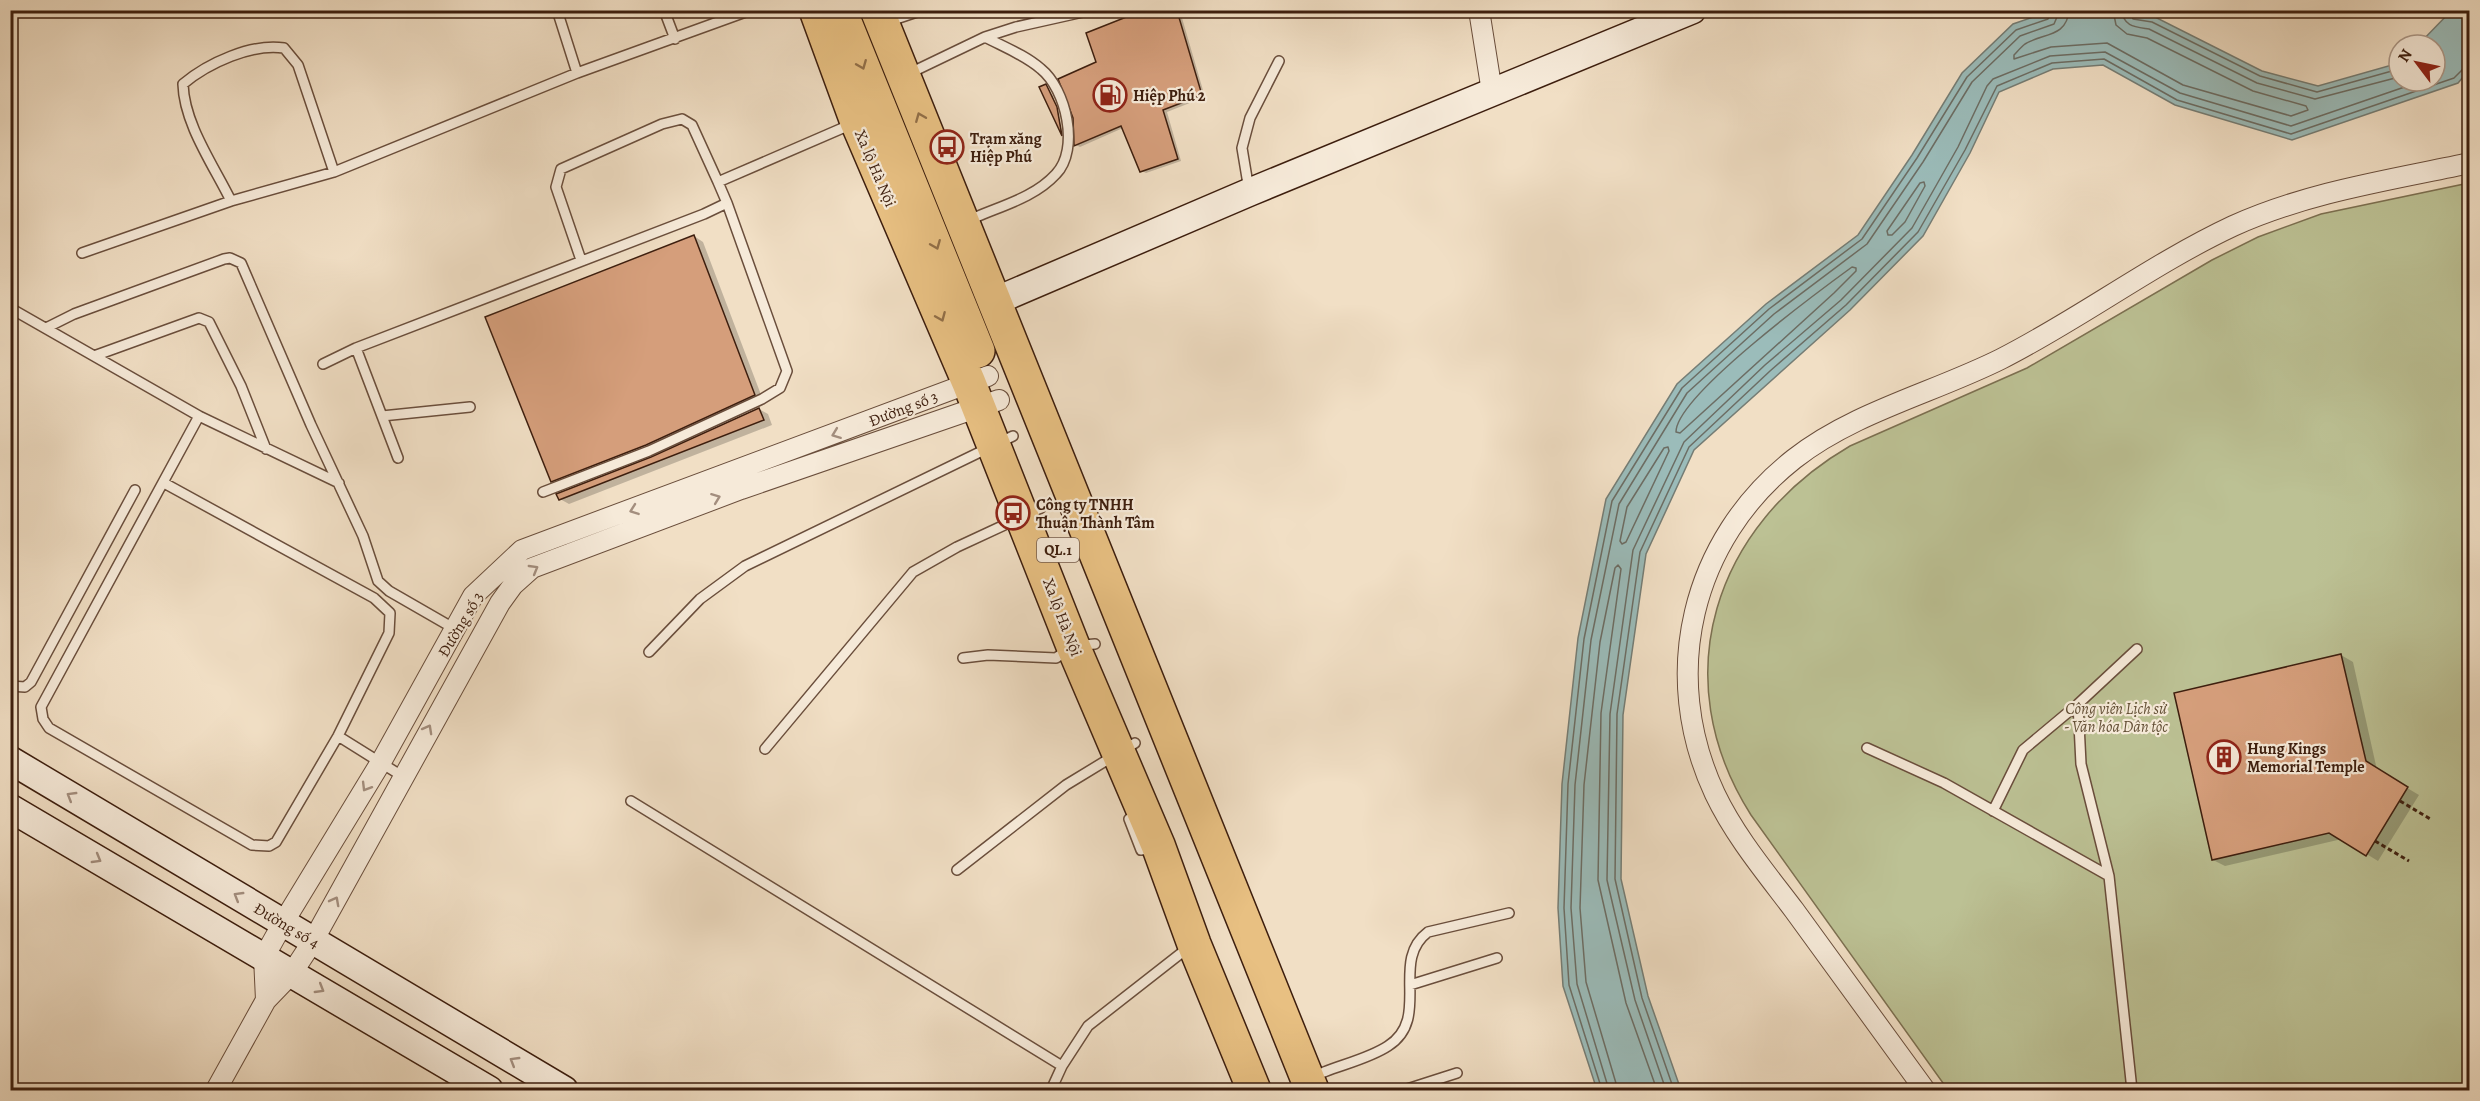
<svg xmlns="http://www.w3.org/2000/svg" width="2480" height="1101" font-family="Alegreya,serif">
	<rect width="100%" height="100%" fill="#f1dfc5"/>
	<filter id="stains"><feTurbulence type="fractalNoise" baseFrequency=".00333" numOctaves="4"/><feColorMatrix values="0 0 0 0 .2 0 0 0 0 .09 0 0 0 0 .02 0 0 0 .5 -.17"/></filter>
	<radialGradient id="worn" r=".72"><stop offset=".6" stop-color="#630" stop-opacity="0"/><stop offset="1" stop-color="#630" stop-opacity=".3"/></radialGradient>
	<path fill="#bcc194" stroke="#7c7051" stroke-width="1.5" d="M2469 183V1090H1948L1751 815C1664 678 1714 525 1850 446L2027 368 2212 260 2258 237 2321 214Z"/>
	<path fill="#9bbcba" stroke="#757d75" stroke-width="1.5" d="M2054 10 2118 11 2153 16 2262 71 2318 86 2399 63V81H2435V45H2418L2451 11H2469V70L2458 83 2292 140 2175 105 2103 65 2053 69 1999 92 1970 153 1923 236 1850 310 1694 450 1646 554 1623 715 1621 879 1648 996 1681 1090H1597L1563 986 1558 908 1562 784 1578 638 1606 499 1677 384 1766 304 1858 235 1912 155 1962 73 2013 24Z"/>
	<path fill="#0003" d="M1178 15 1182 18 1205 97 1167 112 1181 161 1146 173 1142 171 1123 128 1080 147 1076 145 1097 62Z
		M1045 86 1053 96 1063 135 1041 88Z
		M694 236 703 242 763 400 561 486 552 481Z
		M759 409 768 414 772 425 569 504 560 499Z
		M2341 655 2353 662 2377 770 2419 795 2378 861 2342 839 2225 866 2213 860Z"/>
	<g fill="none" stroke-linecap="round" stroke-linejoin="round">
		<path stroke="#6c6d64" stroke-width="1.5" d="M2069 10C2067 38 2042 33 2025 44 2021 47 2017 52 2014 55V59L2051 47 2107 43 2183 85 2291 116 2308 110 2306 106 2253 91 2147 38 2127 34 2116 25 2113 10
			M2122 10C2123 27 2136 27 2149 29L2257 83 2315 99 2399 77
			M2129 10 2133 19 2152 22 2260 76 2317 92 2399 69
			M1924 182 1925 186 1905 222 1892 235H1888L1887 231 1920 183Z
			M1852 267 1856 268V271L1834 293 1680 433 1676 432C1676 396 1819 291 1852 267Z
			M1668 447 1669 451 1626 542 1622 544 1620 541 1627 507 1664 448Z
			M1602 1090 1569 985 1564 908 1568 784 1584 639 1612 501 1682 388 1769 309 1862 239 1917 158 1967 77 2016 30 2048 19 2052 10
			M1609 1090 1577 984 1571 908 1575 785 1591 640 1619 504 1687 393 1774 314 1867 244 1923 162 1972 82 2020 36 2054 24 2060 10
			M1618 1090 1586 982 1580 908 1584 785 1600 642 1615 568 1618 565 1621 569 1601 713 1598 880 1626 1003 1657 1090
			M1666 1090 1635 1000 1607 880 1610 714 1633 550 1684 442 1765 365 1841 300 1912 228 1958 147 1987 86 1993 79 2050 56 2105 52 2180 93 2291 126 2422 81
			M1674 1090 1642 998 1615 879 1617 714 1640 552 1689 447 1770 371 1846 305 1918 232 1965 150 1997 86 2052 63 2104 59 2177 100 2291 134 2454 78 2464 68 2470 66"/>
	</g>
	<path fill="#d59e7b" stroke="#3d1e0e" stroke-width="1.5" d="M1144 10H1166L1178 14 1202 95 1163 110 1178 159 1140 172 1121 126 1074 146 1073 118 1058 79 1096 62 1086 33Z
		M1046 84 1057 107 1062 136 1039 87Z
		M694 235 755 395 646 445 551 482 485 317Z
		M759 408 764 420 559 500 556 494 651 457Z
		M2341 654 2366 761 2408 787 2366 856 2329 833 2212 860 2174 693Z"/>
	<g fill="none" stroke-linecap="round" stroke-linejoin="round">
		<g stroke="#6a4e3c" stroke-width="12">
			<path id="lane" d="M557 10 577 73
				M664 10 675 39
				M893 20 923 10
				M985 37 1016 27 1092 10
				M908 74 985 37C1004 47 1025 55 1041 69 1066 89 1080 149 1056 174 1035 197 1004 205 976 217
				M1249 190 1242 148 1250 118 1279 61
				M231 201C214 166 184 124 183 84 208 63 252 43 284 48L298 65 334 172
				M82 253 231 201 334 172 577 73 751 10
				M581 260 556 187 561 169 662 124 682 119 692 125 718 182
				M10 308 199 416 41 707 43 719 49 728 252 845 269 846 276 842 338 736 389 633 390 613 374 598 164 483
				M46 328 74 314 224 259 230 258 241 263 311 425 363 536 378 581 389 591 455 629
				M356 348 398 458
				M94 356 199 318 209 322 241 386 266 449
				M323 364 356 348 704 214 727 203 718 182 852 124
				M199 416 339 483
				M382 416 470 407
				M543 492 649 451 762 399 780 388 787 371 727 203
				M649 652 700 599 745 566 1013 436
				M963 658 988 655 1056 658 1073 646 1095 644
				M10 686 25 687 31 682 135 490
				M338 736 402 776
				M1867 748 1944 783 2109 876
				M765 749 913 572 957 547 1041 508
				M631 801 1062 1066
				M1993 811 2023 750 2078 704
				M1129 819 1141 850 1153 848
				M957 870 1066 785 1135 743
				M1410 985 1497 958
				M1324 1072C1344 1064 1370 1058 1388 1046 1432 1018 1389 961 1428 932L1509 913
				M1051 1090 1062 1066 1088 1026 1189 947
				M1404 1090 1457 1073
				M2132 1090 2109 876 2081 764 2078 704 2137 649"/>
		</g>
		<g stroke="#6a4e3c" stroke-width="22">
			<path id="street" d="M1479 10 1492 92
				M266 1000 264 957 283 923 381 762 473 596 522 550 988 376
				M216 1090 266 1000 292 973 313 941 500 603 513 585 532 568 741 489 999 400
				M1925 1090C1882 1030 1838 970 1794 910 1766 873 1735 836 1715 794 1659 675 1691 540 1794 459 1854 412 1933 393 2001 359 2080 319 2152 264 2233 226 2308 192 2390 180 2470 163"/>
		</g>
		<g stroke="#3d1e0e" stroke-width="30">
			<path id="secondary" d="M1007 296 1250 192 1692 10
				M10 760 564 1090
				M10 808 489 1090"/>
		</g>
		<g stroke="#3d1e0e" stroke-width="36">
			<path id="highway" d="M816 10 857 122 969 383 1073 646 1158 845 1194 944 1254 1090
				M840 10 978 351
				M877 10 1312 1090"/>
		</g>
		<path stroke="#3d1e0e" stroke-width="3" stroke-dasharray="4.5 3" stroke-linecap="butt" d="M2400 801 2432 820
			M2375 841 2409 861"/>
		<use href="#lane" stroke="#f6ead9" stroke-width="9"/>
		<use href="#street" stroke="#f6ead9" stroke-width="20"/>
		<use href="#secondary" stroke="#f6ead9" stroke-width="27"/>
		<use href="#highway" stroke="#e8c082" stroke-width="33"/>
	</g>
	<defs><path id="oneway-chevron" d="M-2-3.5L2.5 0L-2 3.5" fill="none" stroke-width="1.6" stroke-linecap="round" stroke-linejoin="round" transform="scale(1.5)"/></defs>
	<g stroke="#926f48">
		<use href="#oneway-chevron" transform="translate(862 65) rotate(68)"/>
		<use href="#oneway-chevron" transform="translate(920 117) rotate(-112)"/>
		<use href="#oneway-chevron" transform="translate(936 245) rotate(68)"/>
		<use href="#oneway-chevron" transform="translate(941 317) rotate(67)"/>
	</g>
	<g stroke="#a38e7e">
		<use href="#oneway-chevron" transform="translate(836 434) rotate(159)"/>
		<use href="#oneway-chevron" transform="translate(716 498) rotate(-21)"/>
		<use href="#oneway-chevron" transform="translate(634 510) rotate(160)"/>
		<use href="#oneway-chevron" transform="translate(534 569) rotate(-30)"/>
		<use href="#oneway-chevron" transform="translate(428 729) rotate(-61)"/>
		<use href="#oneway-chevron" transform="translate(366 787) rotate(121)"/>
		<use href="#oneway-chevron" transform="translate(71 796) rotate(-149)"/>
		<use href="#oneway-chevron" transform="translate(97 859) rotate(30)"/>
		<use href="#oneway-chevron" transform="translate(238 896) rotate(-149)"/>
		<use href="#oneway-chevron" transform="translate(335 901) rotate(-62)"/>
		<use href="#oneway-chevron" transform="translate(320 989) rotate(31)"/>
		<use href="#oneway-chevron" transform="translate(514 1061) rotate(-149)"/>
	</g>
	<defs>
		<g id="fuel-ring" transform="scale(1.725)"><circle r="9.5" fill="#f6ead9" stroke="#8f2418" stroke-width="1.5"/><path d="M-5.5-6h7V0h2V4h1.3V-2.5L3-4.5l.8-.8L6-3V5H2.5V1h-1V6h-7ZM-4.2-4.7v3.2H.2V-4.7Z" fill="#8f2418"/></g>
		<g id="bus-ring" transform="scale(1.725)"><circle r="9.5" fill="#f6ead9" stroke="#8f2418" stroke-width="1.5"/><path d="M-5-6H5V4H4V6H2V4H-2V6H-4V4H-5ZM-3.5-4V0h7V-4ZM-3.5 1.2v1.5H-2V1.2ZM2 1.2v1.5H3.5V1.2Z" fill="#8f2418"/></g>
		<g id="building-ring" transform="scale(1.725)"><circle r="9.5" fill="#f6ead9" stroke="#8f2418" stroke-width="1.5"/><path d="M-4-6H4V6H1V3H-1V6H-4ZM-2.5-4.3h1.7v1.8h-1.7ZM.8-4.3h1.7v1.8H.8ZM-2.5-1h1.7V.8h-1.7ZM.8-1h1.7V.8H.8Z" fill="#8f2418"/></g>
	</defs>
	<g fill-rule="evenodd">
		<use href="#fuel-ring" x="1110" y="95"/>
		<use href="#bus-ring" x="947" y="147"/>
		<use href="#bus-ring" x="1013" y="513"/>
		<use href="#building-ring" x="2224" y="757"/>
	</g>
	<g text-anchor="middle" stroke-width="4.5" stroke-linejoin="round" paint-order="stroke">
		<rect fill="#f6ead9" stroke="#745b4b" stroke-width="1.5" x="1037" y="538" width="42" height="24" rx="4.5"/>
		<g font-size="15" font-weight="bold" fill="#3d1e0e">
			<text x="1058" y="555">QL.1</text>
		</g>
		<g font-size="16" font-weight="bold" fill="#3d1e0e" stroke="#f6ead9" text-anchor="start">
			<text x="1133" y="101">Hiệp Phú 2</text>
			<text x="970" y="144">Trạm xăng<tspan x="970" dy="18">Hiệp Phú</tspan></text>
			<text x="1036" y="510">Công ty TNHH<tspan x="1036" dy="18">Thuận Thành Tâm</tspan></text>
			<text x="2247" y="754">Hung Kings<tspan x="2247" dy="18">Memorial Temple</tspan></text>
		</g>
		<g font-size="16" fill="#3d1e0e" stroke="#f6ead9">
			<text transform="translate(876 168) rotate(67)" y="6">Xa lộ Hà Nội</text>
			<text transform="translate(903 408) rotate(-21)" y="6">Đường số 3</text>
			<text transform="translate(1063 617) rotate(69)" y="6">Xa lộ Hà Nội</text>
			<text transform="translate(460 624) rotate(-59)" y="6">Đường số 3</text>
			<text transform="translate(287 925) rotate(31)" y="6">Đường số 4</text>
		</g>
		<g font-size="16" font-style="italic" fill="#634f36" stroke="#f6ead9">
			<text x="2116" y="714">Công viên Lịch sử<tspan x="2116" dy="18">- Văn hóa Dân tộc</tspan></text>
		</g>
	</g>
	<rect width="2480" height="1101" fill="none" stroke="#f1dfc5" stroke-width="36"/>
	<rect x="12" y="12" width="2456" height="1077" fill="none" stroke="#3d1e0e" stroke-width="3"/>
	<rect x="18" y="18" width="2444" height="1065" fill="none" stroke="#3d1e0e" stroke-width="1.5"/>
	<g transform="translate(2417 63) rotate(302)"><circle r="28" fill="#f6ead9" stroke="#ac9888" stroke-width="1.5"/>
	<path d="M0-4.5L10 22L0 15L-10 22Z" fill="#8f2418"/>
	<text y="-9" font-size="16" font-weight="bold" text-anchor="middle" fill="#3d1e0e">N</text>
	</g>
	<rect width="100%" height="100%" filter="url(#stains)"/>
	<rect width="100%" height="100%" fill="url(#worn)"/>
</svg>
